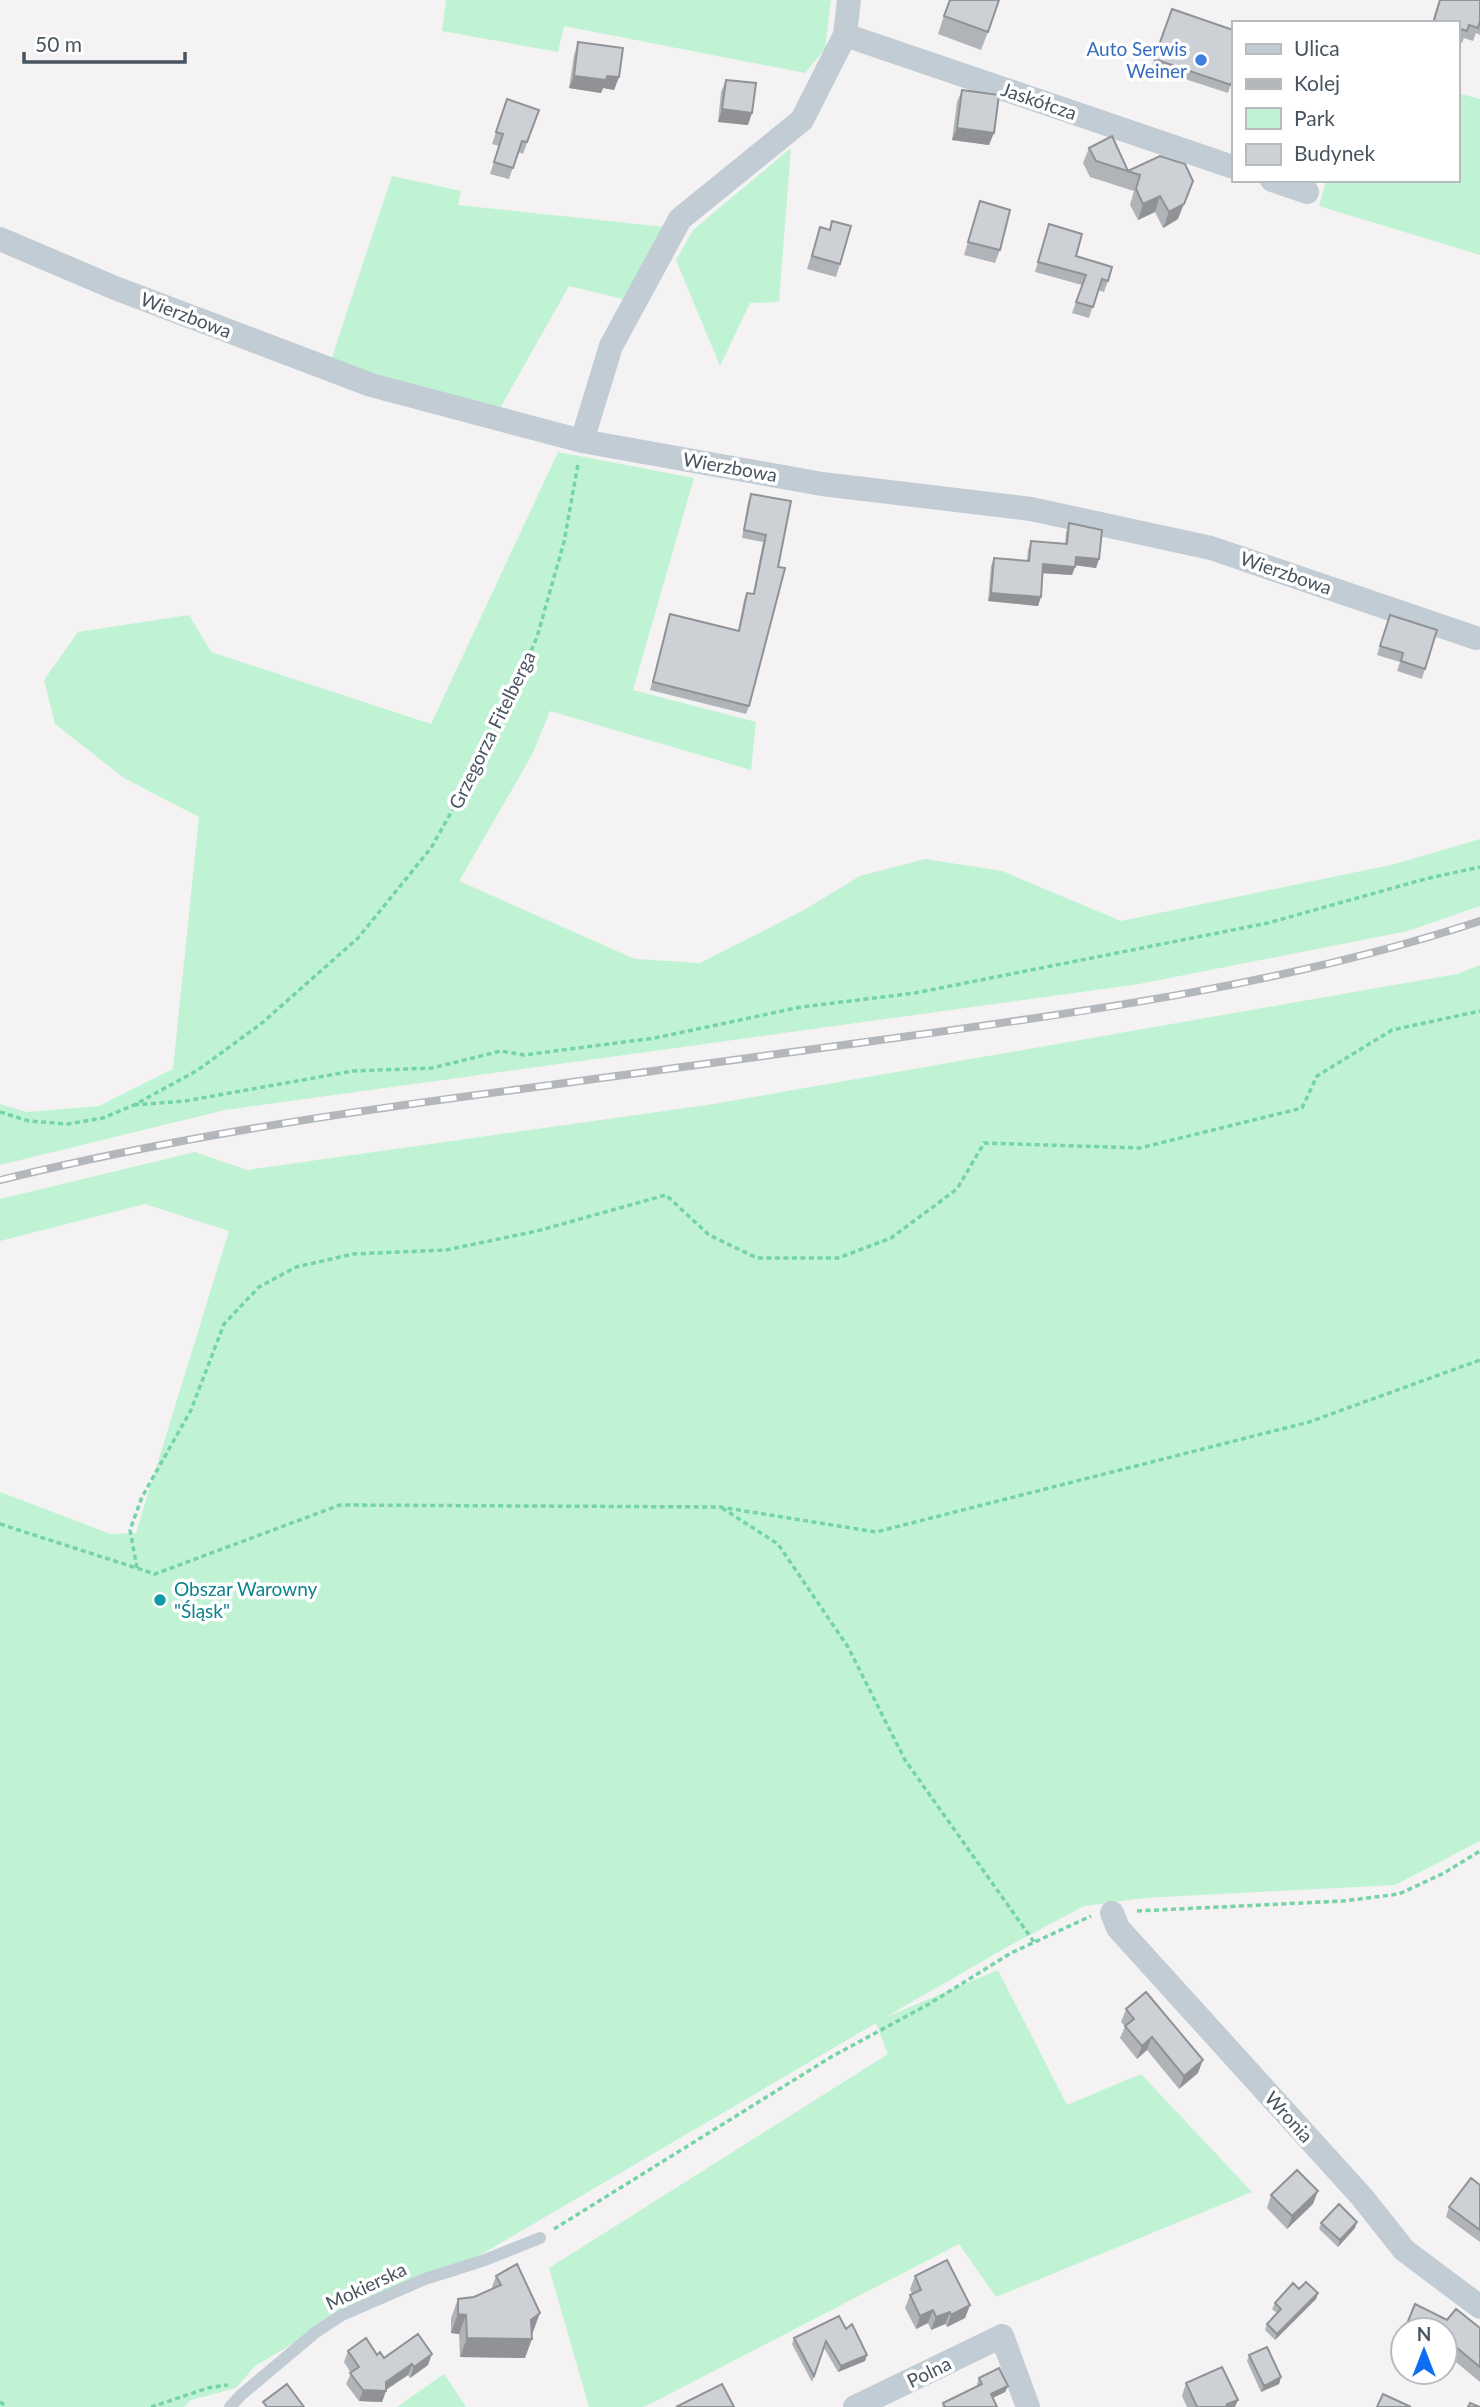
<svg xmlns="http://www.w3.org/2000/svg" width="1480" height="2407" font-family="Lato,sans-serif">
	<rect width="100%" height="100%" fill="#f4f2f2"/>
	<path fill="#bff3d4" d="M446 0H831L825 49 805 73 564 26 558 52 442 31Z
		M1457 93 1480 99V255L1319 206 1326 180H1457Z
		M791 148 779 302 750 303 720 366 676 260 693 230Z
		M392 176 461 191 458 205 664 227 627 300 569 286 499 410 330 363Z
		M558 452 694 478 633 690 756 722 751 770 550 711 532 755 459 881 635 959 700 963 804 910 860 876 925 859 1002 871 1121 921 1395 864 1480 839V906L1408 931 1139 984 225 1110 0 1165V1104L26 1112 99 1106 173 1069 199 817 124 778 55 724 44 680 78 632 189 615 211 652 431 724Z
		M1480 965V1841L1395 1885 1144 1898 1084 1906 1007 1947 884 2018 998 1970 1067 2105 1141 2074 1252 2192 996 2297 959 2244 650 2404 643 2407H589L549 2268 888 2054 876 2023 463 2265 355 2307 255 2366 236 2388 191 2400 184 2407H0V1492L111 1534 136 1533 229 1231 145 1204 0 1241V1199L195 1152 247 1170 714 1104 1457 974Z
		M444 2374 466 2407H397Z"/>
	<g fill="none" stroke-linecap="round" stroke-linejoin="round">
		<path stroke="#74d4a6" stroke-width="3.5" stroke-dasharray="5 3.5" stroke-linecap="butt" d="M134 1105 185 1101 353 1071 432 1068 501 1051 524 1055 655 1038 801 1007 915 993 1268 923 1425 879 1480 867
			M0 1112 29 1121 67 1124 103 1118 134 1105 198 1070 262 1023 358 938 431 848 488 747 513 694 537 637 564 542 578 464
			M722 1508 778 1544 848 1647 905 1760 1034 1942
			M0 1524 155 1574 340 1505 720 1507 876 1532 1309 1422 1480 1360
			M137 1568 130 1530 142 1497 191 1410 224 1324 259 1287 296 1267 353 1254 446 1250 537 1231 666 1195 709 1235 757 1258H838L891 1238 957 1189 984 1143 1140 1148 1302 1108 1317 1076 1392 1030 1480 1011
			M1137 1911 1343 1901 1399 1894 1444 1873 1480 1851
			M554 2229 831 2057 929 2004 1011 1953 1091 1916
			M0 2402 7 2407
			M151 2407 208 2388 228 2385"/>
		<path stroke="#c2ccd4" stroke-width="12" d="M230 2407 241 2395 316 2332 342 2315 425 2279 485 2260 540 2238"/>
		<path stroke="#c2ccd4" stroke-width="24" d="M845 35 1233 167
			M1272 180 1307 192
			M0 239 115 288 371 385 582 441 822 484 1031 509 1211 548 1476 638
			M582 441 611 346 680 219 802 120 845 35 849 0
			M1112 1913 1118 1928 1362 2197 1404 2250 1480 2307
			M855 2407 1002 2336 1028 2407"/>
		<g stroke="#b3b7bc" stroke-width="8">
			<path id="rail" d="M0 1180C171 1138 346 1112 521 1089 646 1072 770 1055 895 1038 1092 1011 1291 983 1480 921"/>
		</g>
		<use href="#rail" stroke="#fff" stroke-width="5" stroke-dasharray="16" stroke-linecap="butt"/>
	</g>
	<path fill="#b0b4b8" d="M949 0 988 32 981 50 938 34Z
		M1439 0H1480V35L1476 33 1473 41 1464 38 1462 43 1457 42V23H1432Z
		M1172 9 1233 78 1228 93 1151 68Z
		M578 42 619 77 614 90 603 88 601 93 569 88 574 55Z
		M726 80 748 125 718 122 721 92Z
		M962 90 989 145 952 140 957 102Z
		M507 99 539 110 523 154 518 152 509 179 490 174 499 146 492 144Z
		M1089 148 1128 171 1160 156 1178 219 1163 228 1155 212 1138 220 1130 205 1134 191 1090 177 1083 163Z
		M980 201 1000 250 995 263 964 255Z
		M832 221 840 264 836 277 807 269 820 227 829 230Z
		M1049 224 1076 256 1108 281 1104 292 1098 290 1089 318 1072 313 1082 285 1035 272Z
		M751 494 791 501 749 706 746 714 650 690 670 614 738 631 744 600 747 593 753 594 763 542 742 538 748 502Z
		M1069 523 1099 559 1096 568 1075 565 1072 575 1043 573 1038 606 988 601 991 566 994 558 1027 561 1028 550 1031 541 1065 544 1066 532Z
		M1390 615 1425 669 1422 679 1397 671 1400 662 1377 655Z
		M1126 2009 1198 2073 1179 2089 1147 2050 1137 2059 1120 2038 1125 2026 1121 2022Z
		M1480 2185V2242L1446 2217 1449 2207Z
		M1271 2195 1313 2204 1287 2229 1267 2208Z
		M1321 2223 1355 2228 1338 2247 1319 2229Z
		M496 2276 533 2332 532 2333 525 2358 460 2357 459 2334 451 2333V2318L458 2299 474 2297 491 2290Z
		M915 2276 970 2305 965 2318 947 2327 945 2324 931 2330 928 2323 916 2329 905 2308 910 2295 912 2294 910 2289Z
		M1299 2289 1318 2293 1316 2299 1275 2340 1265 2330 1267 2324 1277 2313 1272 2309 1275 2303Z
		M1415 2304 1447 2320 1480 2328V2382L1445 2353V2330H1404Z
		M846 2329 867 2355 865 2361 838 2372 824 2348 812 2382 792 2344 794 2338Z
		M348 2351 377 2355 384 2358 428 2365 410 2378 408 2375 386 2390 382 2402 359 2401 346 2384 351 2373 344 2362Z
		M1249 2355 1281 2377 1279 2384 1261 2392 1247 2361Z
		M979 2378 1008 2386 1005 2392 993 2398 997 2407H942L943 2403 978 2386 977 2384Z
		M1186 2383 1235 2407H1187L1182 2396Z"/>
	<path fill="#909296" d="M574 76H607L619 77 614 90 603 88 601 93 569 88Z
		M722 109 752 113 748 125 718 122Z
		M957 128 994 133 989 145 952 140Z
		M1160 196 1155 212 1138 220 1143 204Z
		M1187 196 1178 219 1163 228 1169 212Z
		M1076 557 1099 559 1096 568 1073 565Z
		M1043 564 1075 567 1072 575 1040 573Z
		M991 593 1041 597 1038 606 988 601Z
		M1152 2037 1147 2050 1137 2059 1142 2046Z
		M1203 2060 1198 2073 1179 2089 1184 2076Z
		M1318 2191 1313 2204 1287 2229 1292 2216Z
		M1357 2222 1355 2228 1338 2247 1340 2240Z
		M1318 2293 1316 2299 1275 2340 1277 2334Z
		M970 2305 965 2318 947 2327 951 2315Z
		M933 2310 928 2323 916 2329 920 2316Z
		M950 2312 945 2324 931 2330 936 2317Z
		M540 2313 533 2332 524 2339 531 2320Z
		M458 2314 466 2315 459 2334 451 2333Z
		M467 2338 532 2339 525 2358 460 2357Z
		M432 2354 428 2365 410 2378 414 2367Z
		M867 2355 865 2361 838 2372 841 2366Z
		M412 2364 408 2375 384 2391H386L382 2402 359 2401 363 2390 386 2382Z
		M1281 2377 1279 2384 1261 2392 1264 2386Z
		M1008 2386 1005 2392 988 2400 991 2394Z
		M1238 2400 1235 2407H1226L1227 2404Z"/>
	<path fill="#cdd1d6" stroke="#909296" stroke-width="2" d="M950 0H999L988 32 944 16Z
		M1440 0H1480V21L1478 28 1469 25 1467 31 1457 28V23H1442L1434 20Z
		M1172 9 1233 30V78L1231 85 1154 59Z
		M578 42 623 48 619 77 607 76 606 80 574 76Z
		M726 80 756 83 752 113 722 109Z
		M962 90 999 95 994 133 957 128Z
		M507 99 539 110 527 142 522 141 513 168 494 162 503 134 496 132Z
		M1112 136 1128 171 1160 156 1185 164 1193 181 1184 204 1169 212 1160 196 1143 204 1136 189 1140 175 1096 161 1089 148Z
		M980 201 1010 210 1000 250 968 242Z
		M832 221 851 226 840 264 812 256 820 227 830 230Z
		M1049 224 1082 234 1076 256 1112 267 1108 281 1102 279 1093 307 1076 302 1086 275 1038 262Z
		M751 494 791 501 778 567 785 568 749 706 653 682 670 614 739 631 747 593 754 594 766 535 744 530Z
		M1069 523 1102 530 1099 559 1076 557 1075 567 1043 564 1041 597 991 593 994 558 1029 561 1031 541 1067 544Z
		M1390 615 1437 630 1425 669 1401 661 1403 653 1380 646Z
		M1146 1992 1203 2060 1184 2076 1152 2037 1142 2046 1125 2026 1134 2019 1126 2009Z
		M1297 2170 1318 2191 1292 2216 1271 2195Z
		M1471 2178 1480 2185V2230L1449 2207Z
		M1339 2204 1357 2222 1340 2240 1321 2223Z
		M947 2260 970 2305 951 2315 950 2312 936 2317 933 2310 920 2316 910 2295 921 2290 915 2276Z
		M517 2264 540 2313 531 2320 532 2339 467 2338 466 2315 458 2314V2299L474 2297 501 2285 496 2276Z
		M1306 2282 1318 2293 1277 2334 1267 2324 1281 2309 1275 2303 1293 2283 1299 2289Z
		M1415 2304 1447 2320 1456 2309 1480 2328V2367L1445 2338V2330H1436L1434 2328 1433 2330H1414L1406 2326Z
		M839 2316 846 2329 852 2324 867 2355 841 2366 826 2341 814 2376 794 2338Z
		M418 2334 432 2354 414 2367 412 2364 386 2382V2391L363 2390 350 2373 359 2367 348 2351 366 2338 377 2355 380 2352 384 2358Z
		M1267 2347 1281 2377 1264 2386 1249 2355Z
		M1222 2367 1238 2400 1227 2404 1226 2407H1197L1186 2383Z
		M999 2368 1008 2386 991 2394 997 2407H945L943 2403 982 2384 979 2378Z
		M287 2384 304 2407H267L263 2402Z
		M722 2384 734 2407H676Z
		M1383 2394 1411 2407H1377Z
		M1470 2403 1480 2407H1468Z"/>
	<circle fill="#3f7fe0" stroke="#fff" stroke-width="2.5" cx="1201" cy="60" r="7"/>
	<circle fill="#0f9aa8" stroke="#fff" stroke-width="2.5" cx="160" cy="1600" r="7"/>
	<g text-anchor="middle" stroke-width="7" stroke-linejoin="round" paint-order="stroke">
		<g font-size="19" fill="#366cbe" stroke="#fff" text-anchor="end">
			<text x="1187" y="56">Auto Serwis<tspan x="1187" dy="22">Weiner</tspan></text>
		</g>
		<g font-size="19" fill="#485561" stroke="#fff">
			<text transform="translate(1039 101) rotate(19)" y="7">Jaskółcza</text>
			<text transform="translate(186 315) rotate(21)" y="7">Wierzbowa</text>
			<text transform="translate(730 467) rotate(10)" y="7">Wierzbowa</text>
			<text transform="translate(1286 573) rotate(19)" y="7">Wierzbowa</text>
			<text transform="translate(492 730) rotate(-64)" y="7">Grzegorza Fitelberga</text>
			<text transform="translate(1289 2117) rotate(48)" y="7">Wronia</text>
			<text transform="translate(366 2286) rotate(-25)" y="7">Mokierska</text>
			<text transform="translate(929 2372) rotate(-26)" y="7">Polna</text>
		</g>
		<g font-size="19" fill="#0d838f" stroke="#fff" text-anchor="start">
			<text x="174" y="1596">Obszar Warowny<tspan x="174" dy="22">"Śląsk"</tspan></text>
		</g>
	</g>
	<rect x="1232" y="21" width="228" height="161" fill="#ffffff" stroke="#b6bbc0" stroke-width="2"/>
	<rect x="1246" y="44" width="35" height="10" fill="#c2ccd4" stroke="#b6bbc0" stroke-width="2"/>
	<text x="1294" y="56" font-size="21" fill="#485561">Ulica</text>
	<rect x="1246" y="79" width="35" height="10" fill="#b3b7bc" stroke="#b6bbc0" stroke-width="2"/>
	<text x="1294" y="91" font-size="21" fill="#485561">Kolej</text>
	<rect x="1246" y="108" width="35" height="21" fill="#bff3d4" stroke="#b6bbc0" stroke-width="2"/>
	<text x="1294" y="126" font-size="21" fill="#485561">Park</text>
	<rect x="1246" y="144" width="35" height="21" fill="#cdd1d6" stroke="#b6bbc0" stroke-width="2"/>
	<text x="1294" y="161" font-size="21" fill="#485561">Budynek</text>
	<g transform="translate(1424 2351)"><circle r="33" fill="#ffffff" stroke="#b6bbc0" stroke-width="2"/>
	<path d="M0-5L12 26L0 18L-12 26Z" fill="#0d6df3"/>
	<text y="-10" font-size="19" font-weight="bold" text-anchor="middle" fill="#485561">N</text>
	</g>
	<path d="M24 52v10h161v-10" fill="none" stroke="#485561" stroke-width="3.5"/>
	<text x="35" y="52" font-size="21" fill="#485561" stroke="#ffffff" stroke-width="5" paint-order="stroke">50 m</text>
</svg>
